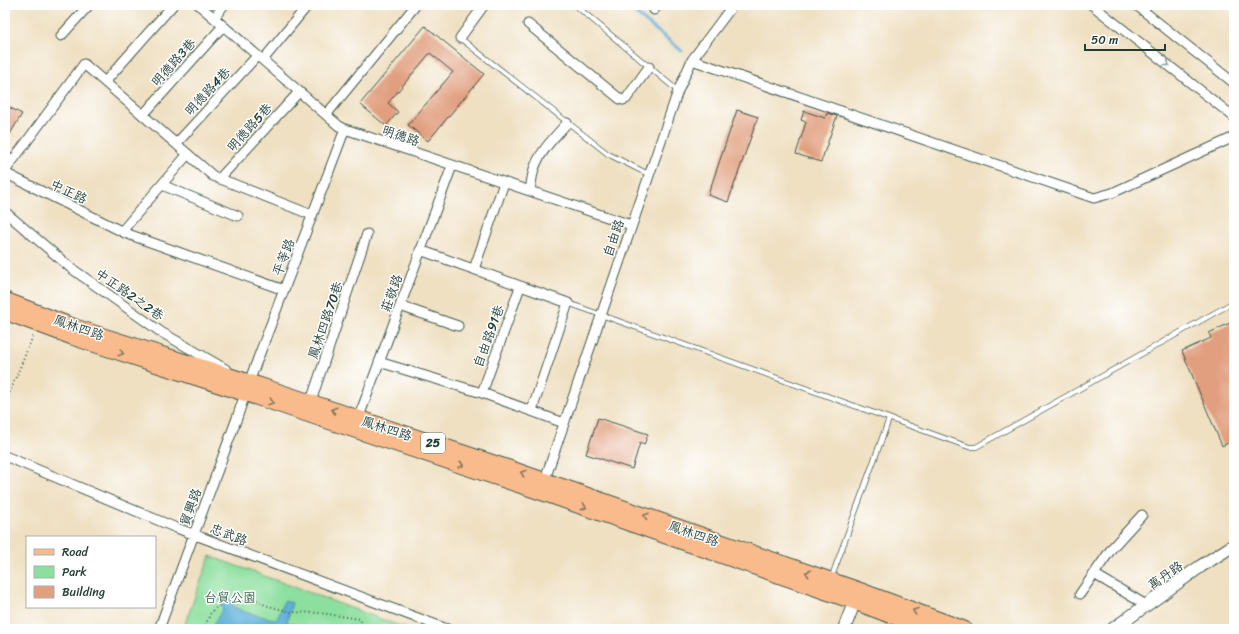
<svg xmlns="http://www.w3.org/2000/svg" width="1239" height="634" font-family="Sriracha,'LXGW WenKai TC',sans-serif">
	<rect width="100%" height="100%" fill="#fff"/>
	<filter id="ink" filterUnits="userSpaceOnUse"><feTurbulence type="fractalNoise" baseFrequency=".025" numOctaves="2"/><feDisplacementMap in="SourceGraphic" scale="8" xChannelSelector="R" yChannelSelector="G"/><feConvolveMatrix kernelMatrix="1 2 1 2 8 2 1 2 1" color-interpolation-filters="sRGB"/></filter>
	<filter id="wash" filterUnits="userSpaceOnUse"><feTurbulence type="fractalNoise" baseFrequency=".012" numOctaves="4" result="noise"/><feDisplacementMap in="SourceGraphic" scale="16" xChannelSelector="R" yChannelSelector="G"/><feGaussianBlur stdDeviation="0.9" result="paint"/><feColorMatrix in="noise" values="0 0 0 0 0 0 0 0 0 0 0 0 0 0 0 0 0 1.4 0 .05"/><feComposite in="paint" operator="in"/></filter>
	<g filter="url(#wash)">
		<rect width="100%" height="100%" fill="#efe0c2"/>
		<path fill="#8ddf9f" stroke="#568e6a" d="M210 556 408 629H183Z"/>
		<path fill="#5fb1da" stroke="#3f7787" d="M226 592 234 607 245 612 277 620 284 601 292 603 287 622 307 629H211L223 609 219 597Z"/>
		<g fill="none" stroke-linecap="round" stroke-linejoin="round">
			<path stroke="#5fb1da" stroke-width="3" d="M625 5 682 51"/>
		</g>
		<g id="blocks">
			<path fill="#e19f7f" d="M425 26 484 74 428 141 408 125 453 72 430 53 388 103 398 112 386 126 360 104Z
				M5 105 22 114 5 142Z
				M737 110 758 117 728 202 708 195Z
				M804 111 825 118 827 113 837 116 821 162 796 154 806 122 801 120Z
				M1234 321V440L1222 446 1182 351 1211 338 1209 333Z
				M598 418 648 434 644 445 640 443 632 469 586 454Z"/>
		</g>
	</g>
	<g filter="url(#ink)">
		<use href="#blocks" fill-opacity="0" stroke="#3e5549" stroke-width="1"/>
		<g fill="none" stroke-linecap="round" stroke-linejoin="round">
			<g stroke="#3e5549" stroke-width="6">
				<path id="service" d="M575 5 678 91
					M460 38 608 154 648 174
					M568 303 969 447H976L1234 302
					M831 579 889 419"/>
			</g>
			<g stroke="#3e5549" stroke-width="11">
				<path id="minor" d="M199 5 339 126 345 129 631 225
					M1092 5 1234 117
					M1136 5 1234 83
					M654 10 657 5
					M214 18 224 5
					M528 24 620 99 623 100 626 99 649 67
					M61 36 89 5
					M460 38 484 5
					M263 60 308 5
					M692 60 1094 198 1112 193 1234 137
					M105 82 173 5
					M143 115 223 26
					M326 115 416 5
					M176 144 257 56
					M5 171 84 64 213 176 312 215
					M5 173 125 233 284 290
					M219 179 299 92
					M162 185 238 216
					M530 191C531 184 532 176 534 169 540 151 555 137 567 123
					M5 212 71 268 161 332 227 370
					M122 231 188 154
					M420 250 568 303 532 410
					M474 269 504 183
					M400 306 458 326
					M379 362 482 393 564 423
					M482 393 520 287
					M309 407 367 234
					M357 422 452 166
					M5 456 174 527 447 629
					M543 485 678 91 692 60 733 5
					M1094 574 1146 605
					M1080 594 1112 548 1142 515
					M159 629 237 418 249 382 345 129"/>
			</g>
			<g stroke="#3e5549" stroke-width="14">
				<path id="tertiary" d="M844 629 857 595
					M1113 629 1201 566 1234 545"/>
			</g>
			<g stroke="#3e5549" stroke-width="17">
				<path id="primary" d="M5 300 75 327 268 388 509 468 859 590 964 629
					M5 312 72 337 265 400 540 492 855 602 926 629"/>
			</g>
			<path stroke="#3e5549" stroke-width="2" stroke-dasharray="1 3" stroke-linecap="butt" d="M5 404 33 336
				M204 629 211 612 219 605 234 600 246 598 255 599 265 605 291 612 321 613 360 619 364 629
				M395 629 396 627"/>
			<use href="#service" stroke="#fff" stroke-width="4.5"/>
			<use href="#minor" stroke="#fff" stroke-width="9"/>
			<use href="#tertiary" stroke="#fff" stroke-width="12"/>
			<use href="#primary" stroke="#fabb8c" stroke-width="15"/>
		</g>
		<defs><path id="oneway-chevron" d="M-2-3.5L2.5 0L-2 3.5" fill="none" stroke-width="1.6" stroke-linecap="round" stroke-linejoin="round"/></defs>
		<use stroke="#8f9e9a" href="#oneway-chevron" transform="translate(1167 64) rotate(38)"/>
		<g stroke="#82765c">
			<use href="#oneway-chevron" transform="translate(121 353) rotate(18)"/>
			<use href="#oneway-chevron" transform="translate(271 402) rotate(18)"/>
			<use href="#oneway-chevron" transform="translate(334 410) rotate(-162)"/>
			<use href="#oneway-chevron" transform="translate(461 465) rotate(18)"/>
			<use href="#oneway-chevron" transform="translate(523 473) rotate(-161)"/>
			<use href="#oneway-chevron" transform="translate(584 507) rotate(19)"/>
			<use href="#oneway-chevron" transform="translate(646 516) rotate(-161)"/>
			<use href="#oneway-chevron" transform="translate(808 573) rotate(-161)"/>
			<use href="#oneway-chevron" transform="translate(915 611) rotate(-160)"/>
		</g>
	</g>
	<g text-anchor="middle" stroke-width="3" stroke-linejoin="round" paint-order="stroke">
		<rect fill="#fff" stroke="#627771" stroke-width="1" x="421" y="433" width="24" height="20" rx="3"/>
		<g font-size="12" font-weight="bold" fill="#1f3d34">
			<text x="433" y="447">25</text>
		</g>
		<g font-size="13" fill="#1f3d34" stroke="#fff">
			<text transform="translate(173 62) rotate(-48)" y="5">明德路3巷</text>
			<text transform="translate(207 91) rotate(-47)" y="5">明德路4巷</text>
			<text transform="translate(249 127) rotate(-48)" y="5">明德路5巷</text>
			<text transform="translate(401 135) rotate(19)" y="5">明德路</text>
			<text transform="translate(69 191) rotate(26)" y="5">中正路</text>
			<text transform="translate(613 238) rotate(-71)" y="5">自由路</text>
			<text transform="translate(283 257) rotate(-69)" y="5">平等路</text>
			<text transform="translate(391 293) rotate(-70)" y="5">莊敬路</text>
			<text transform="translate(130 294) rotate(35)" y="5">中正路2之2巷</text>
			<text transform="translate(325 320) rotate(-71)" y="5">鳳林四路70巷</text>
			<text transform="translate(79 327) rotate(19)" y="5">鳳林四路</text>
			<text transform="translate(488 336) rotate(-70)" y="5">自由路91巷</text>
			<text transform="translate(387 428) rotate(18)" y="5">鳳林四路</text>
			<text transform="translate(190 507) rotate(-70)" y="5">貿興路</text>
			<text transform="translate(694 533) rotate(19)" y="5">鳳林四路</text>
			<text transform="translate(229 534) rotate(21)" y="5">忠武路</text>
			<text transform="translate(1165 575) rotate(-35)" y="5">萬丹路</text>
		</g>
		<g font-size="13" fill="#3a664f" stroke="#fff">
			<text x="230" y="602">台貿公園</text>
		</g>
	</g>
	<rect width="1239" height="634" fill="none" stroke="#fff" stroke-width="20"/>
	<rect x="26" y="536" width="130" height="72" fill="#ffffff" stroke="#a5b1ae"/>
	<rect x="34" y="549" width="20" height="6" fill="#fabb8c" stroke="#a5b1ae"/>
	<text x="62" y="556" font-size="12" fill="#1f3d34">Road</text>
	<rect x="34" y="566" width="20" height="12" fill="#8ddf9f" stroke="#a5b1ae"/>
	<text x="62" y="576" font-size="12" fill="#1f3d34">Park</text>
	<rect x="34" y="586" width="20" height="12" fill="#e19f7f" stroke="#a5b1ae"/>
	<text x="62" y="596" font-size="12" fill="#1f3d34">Building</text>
	<path d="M1085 44v6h80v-6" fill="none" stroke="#1f3d34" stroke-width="2"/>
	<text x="1091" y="44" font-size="12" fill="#1f3d34" stroke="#ffffff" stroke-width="3" paint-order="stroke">50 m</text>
</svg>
